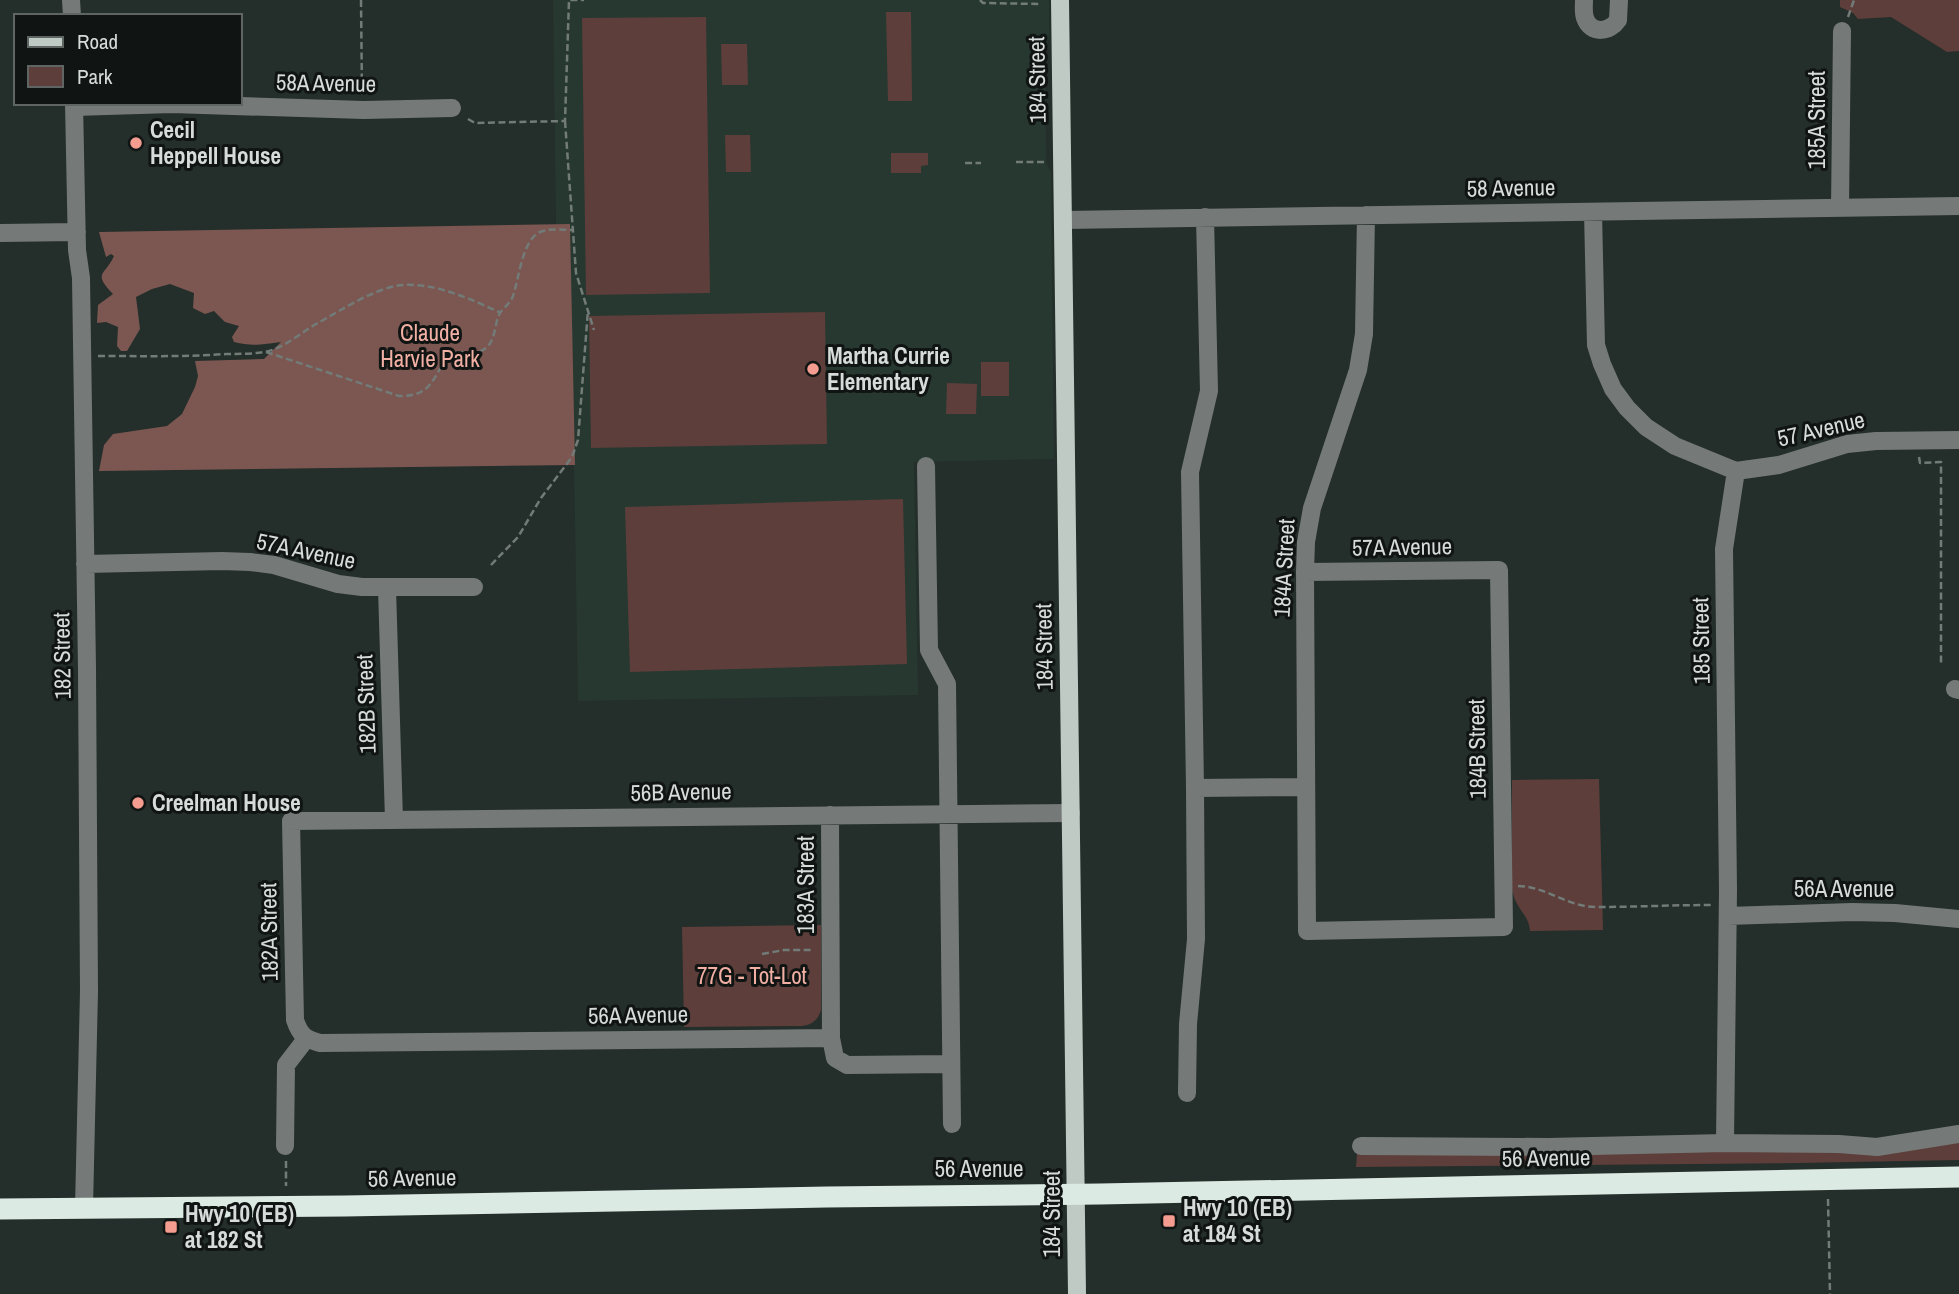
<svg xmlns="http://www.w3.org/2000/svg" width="1959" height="1294" font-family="'Archivo Narrow',sans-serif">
	<rect width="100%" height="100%" fill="#242e2a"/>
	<path fill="#273831" d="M553 0H1049V38L1045 46 1046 163 1051 173 1054 459 914 462 918 695 578 701 570 225 556 224Z"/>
	<path fill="#5d3e3a" d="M1840 0H1959V51L1947 52 1891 17 1858 19 1853 13 1840 7Z
		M886 12H911L912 101H888Z
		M706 17 710 293 586 295 582 18Z
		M721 44H747L748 85H722Z
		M725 135H750L751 172H726Z
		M891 153H928V165L921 166V173H891Z
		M825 312 827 444 591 448 589 316Z
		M981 362H1009V396H981Z
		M947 383 977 384 976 414H946Z
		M903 499 907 664 630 672 625 507Z
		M1599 779 1603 930 1530 931C1529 914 1515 909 1512 889V780Z
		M821 925V1010C818 1020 812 1025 802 1026L684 1027 682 927Z
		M1959 1140V1160L1798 1163 1356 1167 1357 1153Z"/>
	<path fill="#7c5752" d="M570 224 575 465 99 471 104 445 113 434 167 426 182 414 195 387 198 376 195 361 264 359 281 342C263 344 253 347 234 342L232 337 239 326 225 322 214 311 205 314 193 308 194 293 170 284 152 289 136 297 140 329 127 351H121L117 346 118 327 106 322 97 323 98 305 113 294C92 272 105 276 114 256L111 254 106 257 99 232Z"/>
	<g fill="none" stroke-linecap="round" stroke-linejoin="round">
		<path stroke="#727b77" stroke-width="2.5" stroke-dasharray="7 3.5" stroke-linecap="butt" d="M361 0 362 95
			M980 0 983 3 1039 4
			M1848 17 1854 0
			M468 119 475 123 565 121 569 0H584
			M565 121 576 273 594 330
			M1016 162H1044
			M965 163H981
			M266 352 399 396C432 397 433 377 449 354 460 349 475 357 486 348 496 340 494 324 500 313 504 307 510 304 513 296 519 279 522 240 540 232 549 228 563 230 573 230
			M98 356C141 356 184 357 226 354 239 354 252 354 264 352 283 349 299 334 316 324 340 311 376 287 403 285 436 283 471 299 501 313
			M1919 457 1920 463 1941 462V666
			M491 565 518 537 541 498 572 457 578 440 588 310
			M1518 886C1545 886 1568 907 1596 907 1634 907 1673 905 1711 905
			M762 954 784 950H814
			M286 1161V1186
			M1828 1199 1830 1294"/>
		<path stroke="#757a78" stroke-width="18" d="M71 0 72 16
			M1584 0C1584 6 1583 12 1585 18 1591 35 1610 32 1618 20L1619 0
			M74 103 77 250 81 278 87 668 89 991 84 1208
			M74 107 172 104 364 110 452 108
			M1840 208 1842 31
			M1593 212 1596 345 1602 364 1613 389 1627 408 1646 427 1675 446 1736 471 1779 465 1847 444 1876 441 1959 440
			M1064 220 1959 206
			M0 233 77 232
			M926 466 929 650 947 684 952 1124
			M85 564 222 561 250 562 274 565 338 584 362 587H474
			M1305 572 1499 570 1504 927 1307 931 1305 572 1306 542 1312 508 1358 370 1364 334 1366 215
			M387 588 394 820
			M1955 689 1959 690
			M1195 788 1306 787
			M830 815 831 1038 835 1058 847 1065 951 1064
			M1728 916 1852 912 1895 913 1959 919
			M831 1038 320 1043C305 1039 300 1035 295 1020L291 821 1071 813
			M1187 1093 1188 1024 1196 939 1195 788 1190 472 1209 391 1205 217
			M1725 1143 1728 890 1724 549 1736 471
			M285 1146 286 1065 306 1039
			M1361 1146 1548 1147 1725 1143 1839 1144 1877 1147 1959 1134"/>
		<path stroke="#bfcac5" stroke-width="18" d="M1060 0 1077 1294"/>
		<path stroke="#dceae4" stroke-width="21" d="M0 1209 345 1206 827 1197 1100 1194 1959 1177"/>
	</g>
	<g fill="#f59c90" stroke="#101513" stroke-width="2.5">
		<circle cx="136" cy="143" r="7"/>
		<circle cx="813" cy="369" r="7"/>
		<circle cx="138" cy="803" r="7"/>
		<rect x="1162" y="1214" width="14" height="14" rx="3.5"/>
		<rect x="164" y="1220" width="14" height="14" rx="3.5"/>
	</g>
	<g text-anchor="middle" stroke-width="6" stroke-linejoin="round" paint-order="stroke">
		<g font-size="23" fill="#d6dcda" stroke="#101513">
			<text transform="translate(1037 80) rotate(-91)" y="8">184 Street</text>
			<text transform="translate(326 83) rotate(1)" y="8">58A Avenue</text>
			<text transform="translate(1817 120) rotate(-90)" y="8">185A Street</text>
			<text transform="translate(1511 188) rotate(-1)" y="8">58 Avenue</text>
			<text transform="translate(1821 429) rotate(-13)" y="8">57 Avenue</text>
			<text transform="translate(1402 547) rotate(-1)" y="8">57A Avenue</text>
			<text transform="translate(306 551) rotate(12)" y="8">57A Avenue</text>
			<text transform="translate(1284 568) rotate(-87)" y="8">184A Street</text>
			<text transform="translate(1701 641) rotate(-91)" y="8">185 Street</text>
			<text transform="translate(1044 647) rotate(-91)" y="8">184 Street</text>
			<text transform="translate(62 656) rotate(-91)" y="8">182 Street</text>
			<text transform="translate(366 704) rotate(-92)" y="8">182B Street</text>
			<text transform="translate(1477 749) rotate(-91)" y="8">184B Street</text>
			<text transform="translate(681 792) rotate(-1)" y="8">56B Avenue</text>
			<text transform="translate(806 885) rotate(-90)" y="8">183A Street</text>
			<text x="1844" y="897">56A Avenue</text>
			<text transform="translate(269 932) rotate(-91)" y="8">182A Street</text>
			<text transform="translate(638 1015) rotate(-1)" y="8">56A Avenue</text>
			<text transform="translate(1546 1158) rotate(-1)" y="8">56 Avenue</text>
			<text x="979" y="1177">56 Avenue</text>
			<text transform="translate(412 1178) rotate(-1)" y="8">56 Avenue</text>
			<text transform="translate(1052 1214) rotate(-90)" y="8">184 Street</text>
		</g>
		<g font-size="23" font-weight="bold" fill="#d6dcda" stroke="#101513" text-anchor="start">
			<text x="150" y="138">Cecil<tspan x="150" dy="26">Heppell House</tspan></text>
			<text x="827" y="364">Martha Currie<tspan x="827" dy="26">Elementary</tspan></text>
			<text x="152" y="811">Creelman House</text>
			<text x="1183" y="1216">Hwy 10 (EB)<tspan x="1183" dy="26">at 184 St</tspan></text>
			<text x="185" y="1222">Hwy 10 (EB)<tspan x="185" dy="26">at 182 St</tspan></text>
		</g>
		<g font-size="23" fill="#f2afa4" stroke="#101513">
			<text x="430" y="341">Claude<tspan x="430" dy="26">Harvie Park</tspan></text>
			<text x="752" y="984">77G - Tot-Lot</text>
		</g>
	</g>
	<rect x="14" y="14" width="228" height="91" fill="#101513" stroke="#5f6563" stroke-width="2"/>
	<rect x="28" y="37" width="35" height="10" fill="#bfcac5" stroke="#5f6563" stroke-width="2"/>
	<text x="77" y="49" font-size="21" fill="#d6dcda">Road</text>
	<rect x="28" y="66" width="35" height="21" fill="#5d3e3a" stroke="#5f6563" stroke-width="2"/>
	<text x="77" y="84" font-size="21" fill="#d6dcda">Park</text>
</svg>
